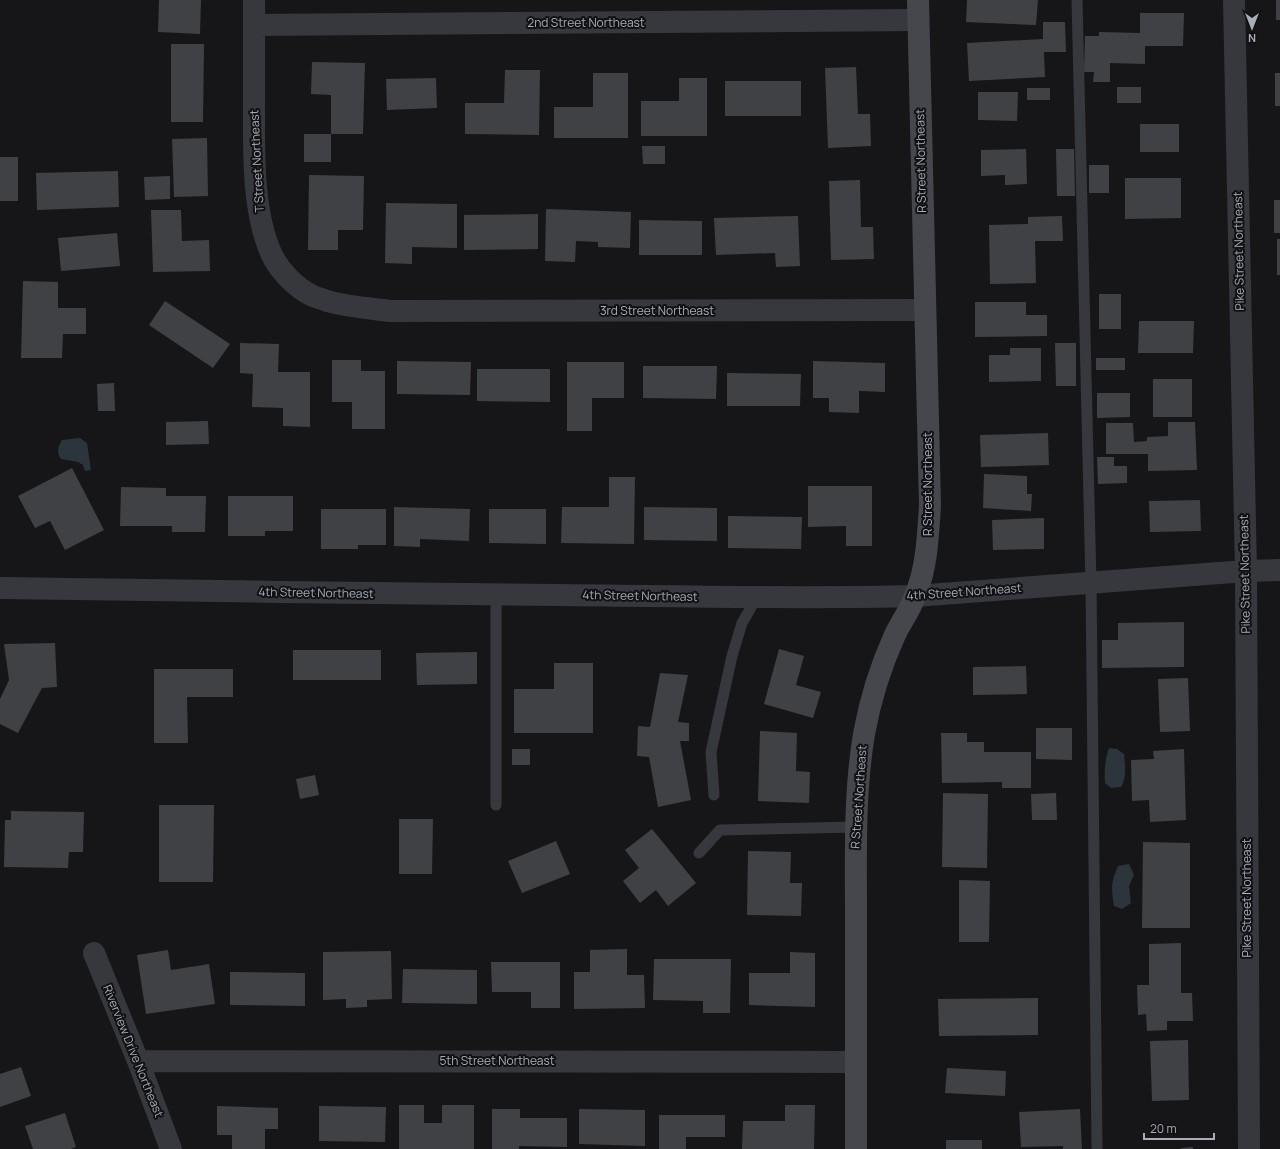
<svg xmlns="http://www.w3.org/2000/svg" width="1280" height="1149" font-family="Manrope,sans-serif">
	<rect width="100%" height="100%" fill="#161618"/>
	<path fill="#2c353c" d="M80 438 87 443 91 470 85 471 83 465 78 462 61 459C56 452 58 447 62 440Z
		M1109 748 1117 749 1124 754C1125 766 1127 777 1121 787L1111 788 1105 783C1104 770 1105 760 1109 748Z
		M1129 864 1134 875 1129 886 1131 903 1122 909 1114 906C1111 888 1111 882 1118 866Z"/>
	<path fill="#404145" d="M159 0H201L200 34 158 32Z
		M967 0H1038L1036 25 966 22Z
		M1276 0H1280V20H1276Z
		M1140 13H1184L1183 46H1145V64L1110 63V82H1093L1094 72H1084L1085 36H1099V32L1140 33Z
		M1043 22H1065L1066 52H1044L1045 77 969 81 967 43 1043 39Z
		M171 44H204L203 122H171Z
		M312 62 365 63 363 134H331V95L311 94Z
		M856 67 858 114H870L871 146 828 148 825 68Z
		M505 70H540L539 135 465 134V103H504Z
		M593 73H628V138H554V107H593Z
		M1275 73H1280V106H1275Z
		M436 78 437 108 387 110 386 79Z
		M679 78H707V136H641V101H679Z
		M725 81H801V116H725Z
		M1117 87H1141V103H1117Z
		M1027 88H1050V100H1027Z
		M978 92H1018L1017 121 978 120Z
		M1140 124H1179V152H1140Z
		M304 134H331V162H304Z
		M207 138 208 196 174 197 172 139Z
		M642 146H665V164H643Z
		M1026 149 1027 184 1005 185V175L981 176V150Z
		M1056 149H1074L1075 196H1057Z
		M0 157H18V201H0Z
		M1089 165H1109V193H1089Z
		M118 171 119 207 37 210 36 173Z
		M309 175 364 176 363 230H338V250H308Z
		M170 176V199L145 200 144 177Z
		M1125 178H1181V218L1125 219Z
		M860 180 861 227H873L874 259 831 260 829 181Z
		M1274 200H1280V233H1274Z
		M386 203 457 204V248L412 247V264L385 263Z
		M546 209 631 212 630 248 598 247V242L576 241 575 262 545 261Z
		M151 210H181L182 241 209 240 210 271 153 272Z
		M538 214V249L464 250V215Z
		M798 216 800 266 776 267 775 253 716 255 714 218Z
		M1062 216 1063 241H1035L1036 283 990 284 989 225 1028 224V217Z
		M639 220 702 221V255H639Z
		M117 233 120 266 61 271 58 238Z
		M1277 239H1280V275H1277Z
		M23 281 58 282V308H86V334H63L62 358H21Z
		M1099 294H1121V329H1099Z
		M165 301 230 344 213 368 149 325Z
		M975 302H1026V315H1047V336L975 337Z
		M1139 321H1194L1193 353H1138Z
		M240 343 279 344 278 372H310V427L283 426V408L252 407 253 374 240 373Z
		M1055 343H1076V386H1056Z
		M1010 348H1041V381L989 382V355H1010Z
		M1096 358H1125V370H1096Z
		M332 360H361V371H385V429H352V402H332Z
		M397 361 471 362 470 395 397 394Z
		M813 361 885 363V392L859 391V413L829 412V398H813Z
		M567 362H624V398H592V431H567Z
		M643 366H717L716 399 643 398Z
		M477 369H550V402L477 401Z
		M727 373 801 374 800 406H727Z
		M1153 379H1192V417H1153Z
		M114 383 115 411H98L97 384Z
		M1097 393H1130V417L1097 418Z
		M208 421 209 444 166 445V422Z
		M1168 422H1195L1197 470 1148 471V454H1106V423H1133L1134 442 1147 441V437L1168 436Z
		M1048 433 1049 465 981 467 980 435Z
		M1097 457H1114V466H1127V483L1098 484Z
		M72 468 104 530 65 550 50 521 35 528 18 496Z
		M984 474 1027 476V494H1032L1031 511 983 508Z
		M609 477H635L634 544 561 543 562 507H609Z
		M808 486H872V546H846V526L808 527Z
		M121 487 166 488V496H206L205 532H172V526H120Z
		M228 496H293V531H265V536H228Z
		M1200 500 1201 531 1150 532 1149 501Z
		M394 507 470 509 469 541 420 539V547L394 546Z
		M644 507 717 508V541L644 540Z
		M321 509H386V545H358V549H321Z
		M489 509H546V544L489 543Z
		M728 516 802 517 801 549 728 548Z
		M1044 518V549L993 550 992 520Z
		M1184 622V667L1102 668V640H1118V623Z
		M55 643 57 687 42 688 18 733 0 724V699L9 680 4 644Z
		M779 649 804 656 796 685 821 692 813 718 764 704Z
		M293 650H381V680H293Z
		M477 652V684L417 685 416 653Z
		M554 663H593V733H514V689H554Z
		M1026 666 1027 694 973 695V667Z
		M154 669H233V697H187L188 743H154Z
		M660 673 688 675 678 722 689 723V741H680L691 800 658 807 649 757 637 756 638 726 650 727Z
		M1188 678 1190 731 1160 732 1158 679Z
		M1036 728H1072V760L1036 759Z
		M760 731 797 733 796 771 810 772 809 803 758 801Z
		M941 733H967V742H984V752H1031V788H1002V782L942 783Z
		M512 749H530V765H512Z
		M1184 749 1186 820 1150 822 1149 800 1132 801 1131 760 1154 759 1153 751Z
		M315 775 319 795 300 799 296 779Z
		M943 793 988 794 987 868 942 867Z
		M1056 793 1057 820H1032L1031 794Z
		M159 805H214L213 882H159Z
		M11 811 84 812 83 852H69L68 868 4 867 5 820H11Z
		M399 819H433L432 874H399Z
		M652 829 696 883 668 906 656 890 640 903 623 881 639 868 625 850Z
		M556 841 570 874 522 893 508 861Z
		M1143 842 1190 843V928H1142Z
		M748 851 791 852 790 883H802L801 916 747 915Z
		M959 880 990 881 989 942H959Z
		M1181 943V993H1192L1193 1021H1167V1030L1147 1031 1146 1014 1138 1015 1137 985H1149V944Z
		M627 949V975H644L645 1008 574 1009V972H590V950Z
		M168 950 171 970 209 964 215 1004 146 1014 137 955Z
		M391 951 392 999 367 1000V1007L346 1008V999L323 1000V952Z
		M790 952 815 953V1007L749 1005V973H790Z
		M654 959H731L730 1013H703V1001L653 1000Z
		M491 962H560V1008H531V992H492Z
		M403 969 477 970V1004L402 1003Z
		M230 972 305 973V1006L230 1005Z
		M1038 998V1035L939 1036 938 999Z
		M1188 1040 1189 1100 1152 1101 1150 1041Z
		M21 1067 31 1096 0 1107V1074Z
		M947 1068 1006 1071 1005 1096 945 1093Z
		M399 1105H424V1123H442V1105H474V1149H399Z
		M785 1105H815L814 1149H742L743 1121H785Z
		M217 1106 278 1108V1129H265V1149H232V1135H217Z
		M319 1106 386 1107 385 1142 319 1141Z
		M492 1109H520V1118H567V1147L519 1146V1149H492Z
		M579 1109 645 1110V1146L579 1144Z
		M1080 1109 1082 1149H1063V1146L1021 1147 1019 1112Z
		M65 1113 76 1147 71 1149H33L25 1126Z
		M659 1115H725V1137H686V1149H659Z
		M946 1140H982V1149H946Z
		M1193 1147V1149H1181V1148Z"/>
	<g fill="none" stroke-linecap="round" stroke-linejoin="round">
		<path stroke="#37383d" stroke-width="11" d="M1077 0 1091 583 1097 1149
			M496 594V805
			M714 795 711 752 732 656 742 623 757 597
			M699 853 720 830 856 827"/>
		<path stroke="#37383d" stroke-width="22" d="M254 0C254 34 254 69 254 103 254 150 252 210 271 253 279 271 296 288 313 296 317 298 323 299 327 301 348 307 369 308 390 311L925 310
			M1234 0 1246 571 1249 1149
			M254 25 918 20
			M0 588C186 591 371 593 557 595 676 596 796 599 915 596L1246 571 1280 570
			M94 953 138 1061 171 1149
			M138 1061 856 1062"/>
		<path stroke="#45474d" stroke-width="22" d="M856 1149C856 1071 856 993 856 915 856 855 854 794 864 734 870 701 880 668 894 637 900 623 910 611 915 596 927 568 928 536 930 505L918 0"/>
	</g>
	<g text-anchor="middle" stroke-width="4" stroke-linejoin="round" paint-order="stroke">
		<g font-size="12" fill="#a8adb8" stroke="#111113">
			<text x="586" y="27">2nd Street Northeast</text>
			<text transform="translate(257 161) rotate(-93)" y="4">T Street Northeast</text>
			<text transform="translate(921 161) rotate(-91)" y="4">R Street Northeast</text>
			<text transform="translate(1239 251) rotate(-91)" y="4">Pike Street Northeast</text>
			<text x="657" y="315">3rd Street Northeast</text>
			<text transform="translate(928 484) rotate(-90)" y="4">R Street Northeast</text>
			<text transform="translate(1245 574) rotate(-91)" y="4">Pike Street Northeast</text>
			<text transform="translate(964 592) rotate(-4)" y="4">4th Street Northeast</text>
			<text transform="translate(316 593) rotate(1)" y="4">4th Street Northeast</text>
			<text transform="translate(640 596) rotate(1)" y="4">4th Street Northeast</text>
			<text transform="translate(859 797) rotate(-86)" y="4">R Street Northeast</text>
			<text transform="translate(1247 898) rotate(-90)" y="4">Pike Street Northeast</text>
			<text transform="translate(133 1051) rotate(68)" y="4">Riverview Drive Northeast</text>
			<text x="497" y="1065">5th Street Northeast</text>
		</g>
	</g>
	<g transform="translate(1252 28) rotate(180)" stroke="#111113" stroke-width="3" paint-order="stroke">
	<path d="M0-3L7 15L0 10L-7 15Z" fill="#a8adb8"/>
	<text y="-6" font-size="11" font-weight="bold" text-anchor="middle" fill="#a8adb8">N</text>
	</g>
	<path d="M1144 1133v6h70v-6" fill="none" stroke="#a8adb8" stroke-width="2"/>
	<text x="1150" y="1133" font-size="12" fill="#a8adb8" stroke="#111113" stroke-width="3" paint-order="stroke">20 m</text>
</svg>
